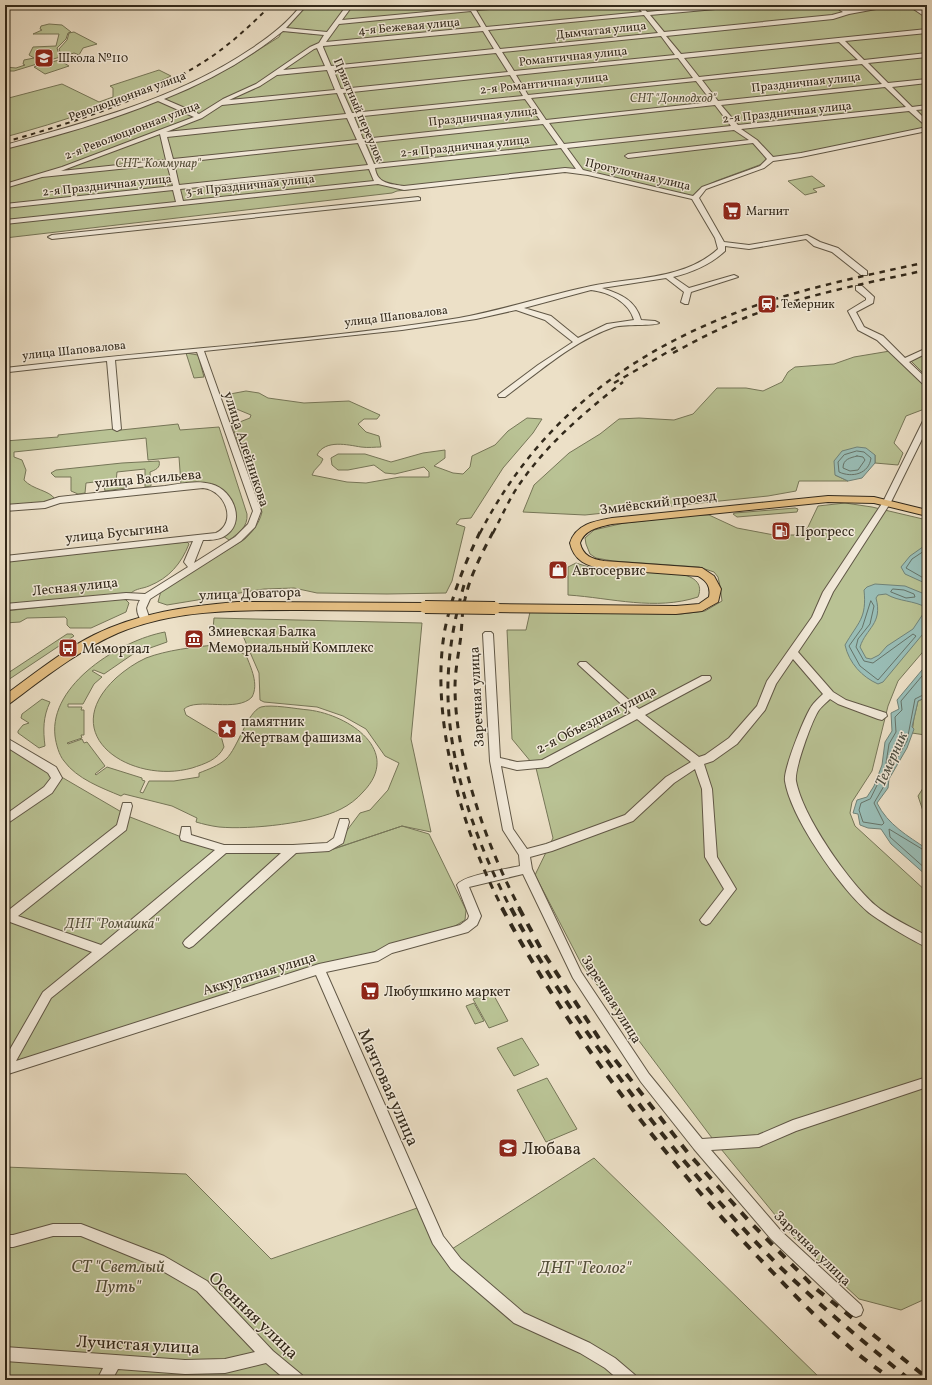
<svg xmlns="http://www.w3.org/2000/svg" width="932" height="1385" font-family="Vollkorn,serif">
	<rect width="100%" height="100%" fill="#ece0c7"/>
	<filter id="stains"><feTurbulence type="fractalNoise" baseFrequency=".005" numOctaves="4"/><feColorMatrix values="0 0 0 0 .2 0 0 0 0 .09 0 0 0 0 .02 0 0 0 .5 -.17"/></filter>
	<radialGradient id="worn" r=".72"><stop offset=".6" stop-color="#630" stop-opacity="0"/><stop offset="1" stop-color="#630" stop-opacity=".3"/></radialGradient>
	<path fill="#b9c294" stroke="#767658" d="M306 5H831L849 12 864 9 905 7 912 8 927 17V128L781 157 716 181 698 190 693 197 570 171 397 191 392 193 5 238V148L39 140 161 100 233 66 279 37 282 31 312 34 287 28Z
		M49 24 62 25 71 32 68 33 66 39 57 48 60 57 14 71H5V67L16 68 25 65 23 64 24 60 34 58 29 55 33 47 56 46 59 34H33L42 30 40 29 41 26Z
		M74 32 97 44 83 48 79 55 74 53 62 57 59 49 67 40 69 33Z
		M59 60 69 66 45 74 34 67Z
		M159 70 171 76C119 103 61 122 5 137V99L62 84 99 102 113 97V88L110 86Z
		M812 176 825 186 813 189 817 192 805 195 788 181Z
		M890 351 921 381 927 391V408L906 416 894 443 903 453 898 465 875 463V455L835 475 848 481H799L796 491 768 496 585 515 523 512 534 485 569 453 600 434 619 419 639 418 674 420 693 414 717 388H746L763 391 782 382 788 372 795 367 834 364 854 357Z
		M927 352V377L911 361Z
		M186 353 198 355 204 377 194 378Z
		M246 391 259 393 268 398 304 403 349 401 380 415 377 419H364L358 424 366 432 379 436 381 447C375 447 368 448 361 447 348 445 325 439 317 455L323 459C321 466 314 468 312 475L347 482 366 483 400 477H429V472L424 467 395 474 385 473 374 465 348 470H338L332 465 331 458 338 454H365L391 462 423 453 445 450V458L434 466 453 473 463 474 470 467 472 456 495 445 508 431 527 418 542 419 533 433 503 468 471 518 460 519 456 524 465 527 452 581 446 593 387 594 317 593 294 588 264 589 167 605 158 602 161 591 245 539C253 531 259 524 262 512L232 425 250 418 251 415 234 408 227 399 230 394Z
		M178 424 180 430 219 427 247 514C248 527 239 533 229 540L223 536 234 519 215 487 181 485 179 457 148 460 146 438 14 452V457L22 460 26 470 24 480C33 490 49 490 55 499L53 501 5 507V441L58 437V435L114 429 121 430Z
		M159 461C161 468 155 470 150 472L151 486 145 487V469L117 472 116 482 118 485H122L126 488 105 491 103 481 86 483 85 493 78 494 71 491V477H55L51 473 56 470 122 463Z
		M845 503 872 507 927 520V647L898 681 888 706 872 771 852 802 850 813 855 826 927 892V1304L923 1300 901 1310 859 1299 794 1238 712 1138 582 965 535 875 553 838 536 768 512 739 507 630H526L530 612 681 614 705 611 722 601 720 586 718 577 714 572 699 567 613 561 596 558 590 554 586 544 585 538 594 530 624 523 696 515H709L737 528 774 535H800L808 527 818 506Z
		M795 508 798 509 797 512 737 517 733 514 735 513Z
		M187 542 189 544C181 564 169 578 149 586 142 589 137 588 131 593L5 605V559Z
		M576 563C588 567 599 570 612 572 630 574 712 562 698 597 655 611 612 598 568 595V567Z
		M119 599H125L129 603 126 612 91 628H70L67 625V619L65 617 27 618 20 622 5 623V611Z
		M214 618 422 623 411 739 431 832 402 826 333 849 360 813 370 810 388 790 399 763 385 756 366 729 343 716 317 707 264 702 260 700 259 673 243 636 223 634V629H213Z
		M165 632 167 642 133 654 104 674 94 670 92 671 102 677 94 684 83 704H68V707H82L81 710H84V735H81L82 738 67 743 68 744 82 739 84 743 87 742 105 766 95 774 96 775 107 767 142 778V780L145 781 140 792 143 793 149 781H174L199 777V773C209 769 218 766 226 759 238 748 247 712 261 707 271 704 297 709 309 710 349 715 403 751 363 792 357 799 349 805 341 809 314 823 250 830 219 827 211 826 203 824 196 822L197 818 172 806 124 794 121 796C102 788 77 779 64 761 59 755 56 744 55 736 49 684 121 640 165 632Z
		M67 634H72L74 636 5 682V675Z
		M215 645 233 649 246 655C251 668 259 684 252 697 237 713 197 697 184 709L186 715 221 736 224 747C218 760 204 764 192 768 132 785 54 736 116 678 125 670 135 663 146 658 167 650 194 647 215 645Z
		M927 697V731L925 735 912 733 914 718 918 701Z
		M42 699 50 702C43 717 43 730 45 746L39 748 18 733V731L23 725 29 723 21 718 22 714Z
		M5 744 130 817 220 852 331 850 402 826 429 834 466 910 465 920 455 926 5 1069Z
		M927 782V823L918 796Z
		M492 992 508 1021 489 1028 473 999Z
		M474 1003 484 1021 475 1024 466 1006Z
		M522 1038 539 1065 514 1076 497 1048Z
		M547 1078 577 1129 546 1142 517 1090Z
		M594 1158 822 1380H5V1167L186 1174 271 1259 420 1207 441 1256Z"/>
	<path fill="#99bdb6" stroke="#708278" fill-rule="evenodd" d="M857 447 866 448 875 455V463L862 478 848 481 835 475 834 461 842 451Z
		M927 544V584L905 574 901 567 910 556Z
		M875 584 905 586 927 595V634L922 635 883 682 878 684C862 677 849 663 845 645 858 622 867 619 864 590L867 587ZM886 594C899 602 914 600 927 608L913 629 887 646 879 655 871 659 866 658 860 647C866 628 883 624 876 598L878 595Z
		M927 664V697L918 701 912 727 914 729 907 748 889 779 888 788 877 803C888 825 908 836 927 849V876L891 844 881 829 868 828 860 825 858 814 853 813 857 800 867 797 874 786 882 765 885 742 892 731 891 713 899 709 897 700Z"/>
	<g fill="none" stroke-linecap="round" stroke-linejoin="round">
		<path stroke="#667368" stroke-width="1" d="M857 451 864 452 871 458C869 474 852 478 839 472L838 462 844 455Z
			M857 456 863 457 865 460 858 470 850 471 843 468C843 459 850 458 857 456Z
			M927 549 912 559 906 568 927 580
			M893 589 904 590 914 594 915 597 906 598 891 592Z
			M871 601 874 606 870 624 858 639 856 647 864 661 873 663 913 634 916 636 878 680 860 666 849 646 862 628Z
			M927 670 901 701 902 710 895 717 896 732 889 744 884 776 887 775 893 765 907 741 915 699 927 693
			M881 778 885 779 884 786 874 803 884 823 882 825 863 822 859 810 861 803 870 799Z
			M927 852 889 829 890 837 927 870"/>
		<g stroke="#605746" stroke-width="2">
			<path id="minor" d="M301 5H307L286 28 327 32 347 5H353L342 20 469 8 467 5H473L474 7 518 5 515 7 476 10 486 27 642 12 636 5H642L647 12 719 5H740L737 7 650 15 664 32 832 15 843 12 832 5H839L849 10 876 5H927V8H919L927 13V18L912 8 876 9 849 14 833 19 666 36 681 54 927 29V33L845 41 864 60 927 53V57L868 63 888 83 927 79V83L892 87 912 107 927 105V109L916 110 927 121V127L909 111 741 129 757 140 773 157 801 153 927 127V131L801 157 773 161 764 168 706 189 699 198 724 242 749 245 807 235 820 242 838 248 867 271V275H861L832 252 814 246 806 239 749 249 725 246V251C710 265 693 272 673 277L689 288 734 275 738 277 691 292 688 304H685L681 302 684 292 666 278 602 288C620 294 636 300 641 320L655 321 659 323C655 326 624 324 614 327 573 341 539 372 505 397H499L498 395 538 365 573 342 545 320 516 310 476 319 402 330 204 351 261 511 255 527 241 541 150 599 146 608 150 620 148 622H142C137 614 135 608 140 600L126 599 5 610V604L126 593 145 594 188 567 184 562 193 541 5 562V556L216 533C238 522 225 490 203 488L60 503 45 508 5 511V505L44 502 59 497C94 493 130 489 165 486 180 484 196 480 211 484 233 489 248 524 223 537 217 540 209 540 203 540L194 563 235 537 248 524 253 511 197 352 115 360 121 429 117 431 113 429 107 361 9 372V388L5 390V368C156 350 309 342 459 318 504 310 547 295 591 286 634 277 684 280 718 249L715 238 692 199 588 175 565 172 404 190 378 184 5 224V220L176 202 173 190 5 208V204L173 186 167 164 42 177 5 188V184L62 167 194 117 158 101C109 121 57 136 5 149V145C90 121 177 99 251 49 269 37 288 23 301 5ZM471 11 481 27 326 42 339 24ZM644 15 658 33 500 49 488 30ZM283 31 324 35 319 43 310 47 256 84 223 99 199 114 164 99C207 82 247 60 283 31ZM483 31 494 49 331 66 323 47V46ZM661 36 675 55 514 71 502 52ZM839 42 858 60 699 77 684 58ZM317 48 325 66 283 70 314 49ZM496 53 508 72 341 89 333 69ZM678 58 693 78 528 95 516 75ZM862 64 882 84 718 101 702 80ZM327 70 335 90 229 100 260 86 277 75ZM510 75 523 96 352 113 343 93ZM696 81 712 102 546 120 531 98ZM885 87 906 107 738 125 721 105ZM337 93 346 114 166 132 202 118 222 105ZM525 99 540 120 363 139 354 117ZM715 105 731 126 564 144 549 123ZM347 118 357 140 173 159 167 137ZM543 124 558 145 374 164 365 143ZM734 130 749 140 628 154 625 156 628 158 753 143 767 159 760 166 702 187 693 196 583 170 567 148ZM160 134 166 160 61 171 66 169ZM358 143 368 165 179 185 174 163ZM561 148 576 169 565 168 404 186C391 184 377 184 375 168ZM369 169 374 181 183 201 180 189ZM591 290C609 292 629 302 634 320L607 324 578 338 551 316 524 308Z
				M418 197 420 198V200L52 239 48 237 52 235Z
				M856 286H862L874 297 873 303 856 312 864 327 883 336 905 358 927 348V353L909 362 927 379V385H924L877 340 858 330 848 311 866 300V298L856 290Z
				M924 419H927V429L891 502 833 592 821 618 798 652 833 692 846 700 886 713 887 716 882 720 878 719 838 704 830 699C826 703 822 706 819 710 812 720 794 770 796 781 803 817 848 881 875 905 889 917 911 927 927 936V947C916 943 876 919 867 911 839 886 791 818 785 781 783 770 804 718 811 707 814 702 819 698 823 694L793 659 776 684 765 710 737 744 713 761 704 764 712 789 717 857 736 889 710 923 706 925 702 923 700 920 724 889 705 857 702 789 695 769 674 783 633 821 552 851 530 857 532 869 581 972 649 1074 702 1139 758 1135 793 1120 927 1077V1087L796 1131 759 1147 711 1150 781 1231 861 1305 863 1310 861 1315 856 1317 851 1315 771 1239 694 1149 641 1082 573 978 523 874 469 887 481 916 477 925 468 932 392 953 378 961 326 972 443 1236 461 1259 524 1313 590 1343 615 1358 635 1375 637 1380H619L605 1368 580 1353 514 1323 451 1269 433 1244 316 975 5 1075V1058L43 992 92 952 10 922 5 925V913L117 825 123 803H131L132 806 126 830 18 916 101 945 215 850 181 840 180 837 182 827H190L191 835 224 845H293L327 843 334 838 340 819H348L349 822 343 843 329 851 296 853 193 946 189 948 185 946 183 943 185 940 281 853H226L146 922 51 998 16 1061 319 964 375 952 389 944 460 925 468 919 469 916 457 885C463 875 508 869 520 866L519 855 503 830 490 761 483 634 485 632H491L493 634 500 758 517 762 542 760 631 713 580 666 578 664 580 662H586L639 709 702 676H710L711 678 710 680 645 715 699 757 705 755 729 738 757 706 767 681 812 617 823 592 883 502ZM637 719 691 762 666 777 625 815 546 844 527 849 513 829 501 766 517 770 548 767Z
				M5 737 56 767 62 778 52 793 5 825V815L44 787 51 778 48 773 5 746Z
				M53 1224H81L164 1256 207 1281 273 1351 302 1375 304 1380H286L266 1363 225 1373 185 1374 118 1369 112 1380H97L103 1368 5 1361V1347L185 1360 225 1359 255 1352 197 1291 154 1266 81 1236H53L13 1247H5V1235H13Z"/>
		</g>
		<g stroke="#32291b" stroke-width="2">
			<path id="major" d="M828 496 874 497 927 510V516L874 503 828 502 612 524C599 527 585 529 580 543 583 556 592 559 604 561L702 568 714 576 721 589 718 602 702 611 676 614 495 612 489 608 495 604 676 606 699 604 709 597C711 587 707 581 698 576L604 569C587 566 574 561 570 543 576 524 595 521 612 518Z
				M237 602 425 603 431 607 425 611C384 611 342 610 301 610 239 610 176 609 118 633 79 650 44 678 9 704L5 705V695C34 674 62 651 94 635 138 613 188 606 237 602Z"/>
		</g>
		<use href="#minor" fill="#f3ebdb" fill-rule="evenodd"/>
		<use href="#major" fill="#e6c084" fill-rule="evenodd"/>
		<path stroke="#32291b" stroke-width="2" stroke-dasharray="4.5 4.5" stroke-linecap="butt" d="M5 142C78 121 151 98 214 55 235 40 253 23 271 5"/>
		<path stroke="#32291b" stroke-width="2.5" stroke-dasharray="5.5 5.5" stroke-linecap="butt" d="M673 353C697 340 722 327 747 317 805 295 866 283 927 270
			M614 383 678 346
			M480 533C542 413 640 344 766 302 818 285 873 274 927 262
			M493 533C502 516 510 497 521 482 549 442 585 412 623 382"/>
		<path stroke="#32291b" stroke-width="3" stroke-dasharray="7 7" stroke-linecap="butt" d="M480 532C465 563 452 595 445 629 429 716 462 832 503 909
			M493 532C482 553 470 576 465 599 462 611 462 623 461 635 459 652 455 670 455 687 455 758 487 847 520 909
			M464 585C455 616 449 648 448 681 446 760 475 840 511 909"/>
		<path stroke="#32291b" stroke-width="4" stroke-dasharray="9 9" stroke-linecap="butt" d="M502 908C570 1035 660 1153 758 1257 786 1286 814 1316 844 1342 859 1356 876 1368 893 1380
			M511 908C540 964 575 1016 611 1066 662 1137 717 1203 778 1265 820 1306 865 1343 910 1380
			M519 908 541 949 602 1043 688 1153 749 1221 815 1288 927 1378"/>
		<g stroke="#32291b" stroke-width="14" stroke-linecap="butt">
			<path id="major-bridge" d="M425 607 495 608"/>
		</g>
		<use href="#major-bridge" stroke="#e6c084" stroke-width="12"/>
	</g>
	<defs>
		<g id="school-square" transform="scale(1)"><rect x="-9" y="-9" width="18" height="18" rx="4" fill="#8f2418" stroke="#f3ebdb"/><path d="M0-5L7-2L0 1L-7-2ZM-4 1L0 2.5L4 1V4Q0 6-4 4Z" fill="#fff"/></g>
		<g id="supermarket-square" transform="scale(1)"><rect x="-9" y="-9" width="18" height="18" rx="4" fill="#8f2418" stroke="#f3ebdb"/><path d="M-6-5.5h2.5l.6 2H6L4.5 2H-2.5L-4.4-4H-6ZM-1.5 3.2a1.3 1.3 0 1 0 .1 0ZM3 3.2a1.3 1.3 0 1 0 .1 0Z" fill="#fff"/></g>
		<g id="station-square" transform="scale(1)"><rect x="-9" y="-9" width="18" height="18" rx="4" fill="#8f2418" stroke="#f3ebdb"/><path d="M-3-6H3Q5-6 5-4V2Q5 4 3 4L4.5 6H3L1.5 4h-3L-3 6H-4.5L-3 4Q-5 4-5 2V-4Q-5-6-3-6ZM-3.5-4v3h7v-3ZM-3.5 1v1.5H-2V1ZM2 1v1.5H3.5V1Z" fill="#fff"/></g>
		<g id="fuel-square" transform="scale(1)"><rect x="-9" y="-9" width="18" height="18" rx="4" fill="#8f2418" stroke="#f3ebdb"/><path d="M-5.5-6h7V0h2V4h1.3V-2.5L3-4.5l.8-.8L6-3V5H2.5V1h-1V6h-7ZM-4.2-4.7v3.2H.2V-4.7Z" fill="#fff"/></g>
		<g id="shop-square" transform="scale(1)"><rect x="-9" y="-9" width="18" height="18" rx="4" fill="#8f2418" stroke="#f3ebdb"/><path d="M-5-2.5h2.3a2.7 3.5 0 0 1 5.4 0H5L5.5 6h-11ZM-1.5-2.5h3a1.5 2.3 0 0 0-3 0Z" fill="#fff"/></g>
		<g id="museum-square" transform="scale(1)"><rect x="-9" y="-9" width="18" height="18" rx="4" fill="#8f2418" stroke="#f3ebdb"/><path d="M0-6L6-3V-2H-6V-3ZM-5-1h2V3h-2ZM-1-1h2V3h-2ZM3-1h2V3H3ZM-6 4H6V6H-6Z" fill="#fff"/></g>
		<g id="bus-square" transform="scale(1)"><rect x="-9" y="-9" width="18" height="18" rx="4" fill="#8f2418" stroke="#f3ebdb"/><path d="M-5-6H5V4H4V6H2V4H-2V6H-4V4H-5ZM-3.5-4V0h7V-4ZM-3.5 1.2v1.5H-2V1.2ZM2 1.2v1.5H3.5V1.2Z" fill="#fff"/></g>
		<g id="sight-square" transform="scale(1)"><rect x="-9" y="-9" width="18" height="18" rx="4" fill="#8f2418" stroke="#f3ebdb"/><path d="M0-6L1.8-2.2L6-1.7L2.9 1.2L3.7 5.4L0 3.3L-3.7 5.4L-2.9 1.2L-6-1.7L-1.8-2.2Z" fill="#fff"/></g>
	</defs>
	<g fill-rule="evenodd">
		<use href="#school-square" x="44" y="58"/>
		<use href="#supermarket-square" x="732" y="211"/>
		<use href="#station-square" x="767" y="304"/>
		<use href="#fuel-square" x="781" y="531"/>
		<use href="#shop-square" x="558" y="570"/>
		<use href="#museum-square" x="194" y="639"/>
		<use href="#bus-square" x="68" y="648"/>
		<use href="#sight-square" x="227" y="729"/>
		<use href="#supermarket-square" x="370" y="991"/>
		<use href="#school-square" x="508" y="1148"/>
	</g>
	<g text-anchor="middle" stroke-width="3" stroke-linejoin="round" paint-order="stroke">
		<g font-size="12" fill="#32291b" stroke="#f3ebdb">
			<text transform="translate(409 26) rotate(-5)" y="4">4-я Бежевая улица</text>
			<text transform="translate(601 30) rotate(-6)" y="4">Дымчатая улица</text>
			<text transform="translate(573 56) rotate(-6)" y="4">Романтичная улица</text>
			<text transform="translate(806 82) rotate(-6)" y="4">Праздничная улица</text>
			<text transform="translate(544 83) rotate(-6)" y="4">2-я Романтичная улица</text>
			<text transform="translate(127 96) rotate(-20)" y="4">Революционная улица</text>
			<text transform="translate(359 110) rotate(67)" y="4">Приятный переулок</text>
			<text transform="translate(787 112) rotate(-6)" y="4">2-я Праздничная улица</text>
			<text transform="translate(483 116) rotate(-6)" y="4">Праздничная улица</text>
			<text transform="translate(132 130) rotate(-21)" y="4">2-я Революционная улица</text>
			<text transform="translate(465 146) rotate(-6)" y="4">2-я Праздничная улица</text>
			<text transform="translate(638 174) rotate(13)" y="4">Прогулочная улица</text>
			<text transform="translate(107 185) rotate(-6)" y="4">2-я Праздничная улица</text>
			<text transform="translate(250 185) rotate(-6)" y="4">3-я Праздничная улица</text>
			<text transform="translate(396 316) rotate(-7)" y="4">улица Шаповалова</text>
			<text transform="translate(74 350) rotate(-6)" y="4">улица Шаповалова</text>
		</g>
		<g font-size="12" fill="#32291b" stroke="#f3ebdb" text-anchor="start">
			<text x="58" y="62">Школа №110</text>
			<text x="746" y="215">Магнит</text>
			<text x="781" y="308">Темерник</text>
		</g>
		<g font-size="12" font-style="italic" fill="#544f39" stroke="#f3ebdb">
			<text x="673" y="102">СНТ "Донподход"</text>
			<text x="158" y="167">СНТ "Коммунар"</text>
		</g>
		<g font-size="14" fill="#32291b" stroke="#f3ebdb">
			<text transform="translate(247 449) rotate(72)" y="5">улица Алейникова</text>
			<text transform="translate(148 478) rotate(-5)" y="5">улица Васильева</text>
			<text transform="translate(658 502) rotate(-7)" y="5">Змиёвский проезд</text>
			<text transform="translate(117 532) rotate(-6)" y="5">улица Бусыгина</text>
			<text transform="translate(75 586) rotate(-6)" y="5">Лесная улица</text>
			<text transform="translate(250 593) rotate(-2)" y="5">улица Доватора</text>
			<text transform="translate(476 697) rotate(-93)" y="5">Заречная улица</text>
			<text transform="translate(596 719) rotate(-27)" y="5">2-я Объездная улица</text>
			<text transform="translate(259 973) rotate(-17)" y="5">Аккуратная улица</text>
			<text transform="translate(612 999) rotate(58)" y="5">Заречная улица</text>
			<text transform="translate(813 1248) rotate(44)" y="5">Заречная улица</text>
		</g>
		<g font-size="14" fill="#32291b" stroke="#f3ebdb" text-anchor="start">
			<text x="795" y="536">Прогресс</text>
			<text x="572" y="575">Автосервис</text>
			<text x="208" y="636">Змиевская Балка<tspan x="208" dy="16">Мемориальный Комплекс</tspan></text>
			<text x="82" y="653">Мемориал</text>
			<text x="241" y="726">памятник<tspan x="241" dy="16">Жертвам фашизма</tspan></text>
			<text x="384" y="996">Любушкино маркет</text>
		</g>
		<g font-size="14" font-style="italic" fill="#544f39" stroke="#f3ebdb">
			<text x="112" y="928">ДНТ "Ромашка"</text>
		</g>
		<g font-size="15" font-style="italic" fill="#4c4e42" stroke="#f3ebdb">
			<text transform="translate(891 759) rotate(-66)" y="5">Темерник</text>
		</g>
		<g font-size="17" fill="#32291b" stroke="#f3ebdb">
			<text transform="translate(389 1087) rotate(66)" y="6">Мачтовая улица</text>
			<text transform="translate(254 1315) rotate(44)" y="6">Осенняя улица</text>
			<text transform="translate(138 1344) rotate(3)" y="6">Лучистая улица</text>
		</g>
		<g font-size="17" fill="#32291b" stroke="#f3ebdb" text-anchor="start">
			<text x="522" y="1154">Любава</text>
		</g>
		<g font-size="17" font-style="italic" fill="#544f39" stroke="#f3ebdb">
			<text x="118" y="1272">СТ "Светлый<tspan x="118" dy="20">Путь"</tspan></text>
			<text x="585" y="1273">ДНТ "Геолог"</text>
		</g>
	</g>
	<rect width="932" height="1385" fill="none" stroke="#ece0c7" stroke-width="20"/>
	<rect x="6" y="6" width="920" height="1373" fill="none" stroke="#32291b" stroke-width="2"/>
	<rect x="10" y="10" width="912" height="1365" fill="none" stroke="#32291b"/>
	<rect width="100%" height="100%" filter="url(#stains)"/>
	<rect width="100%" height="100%" fill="url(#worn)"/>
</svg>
